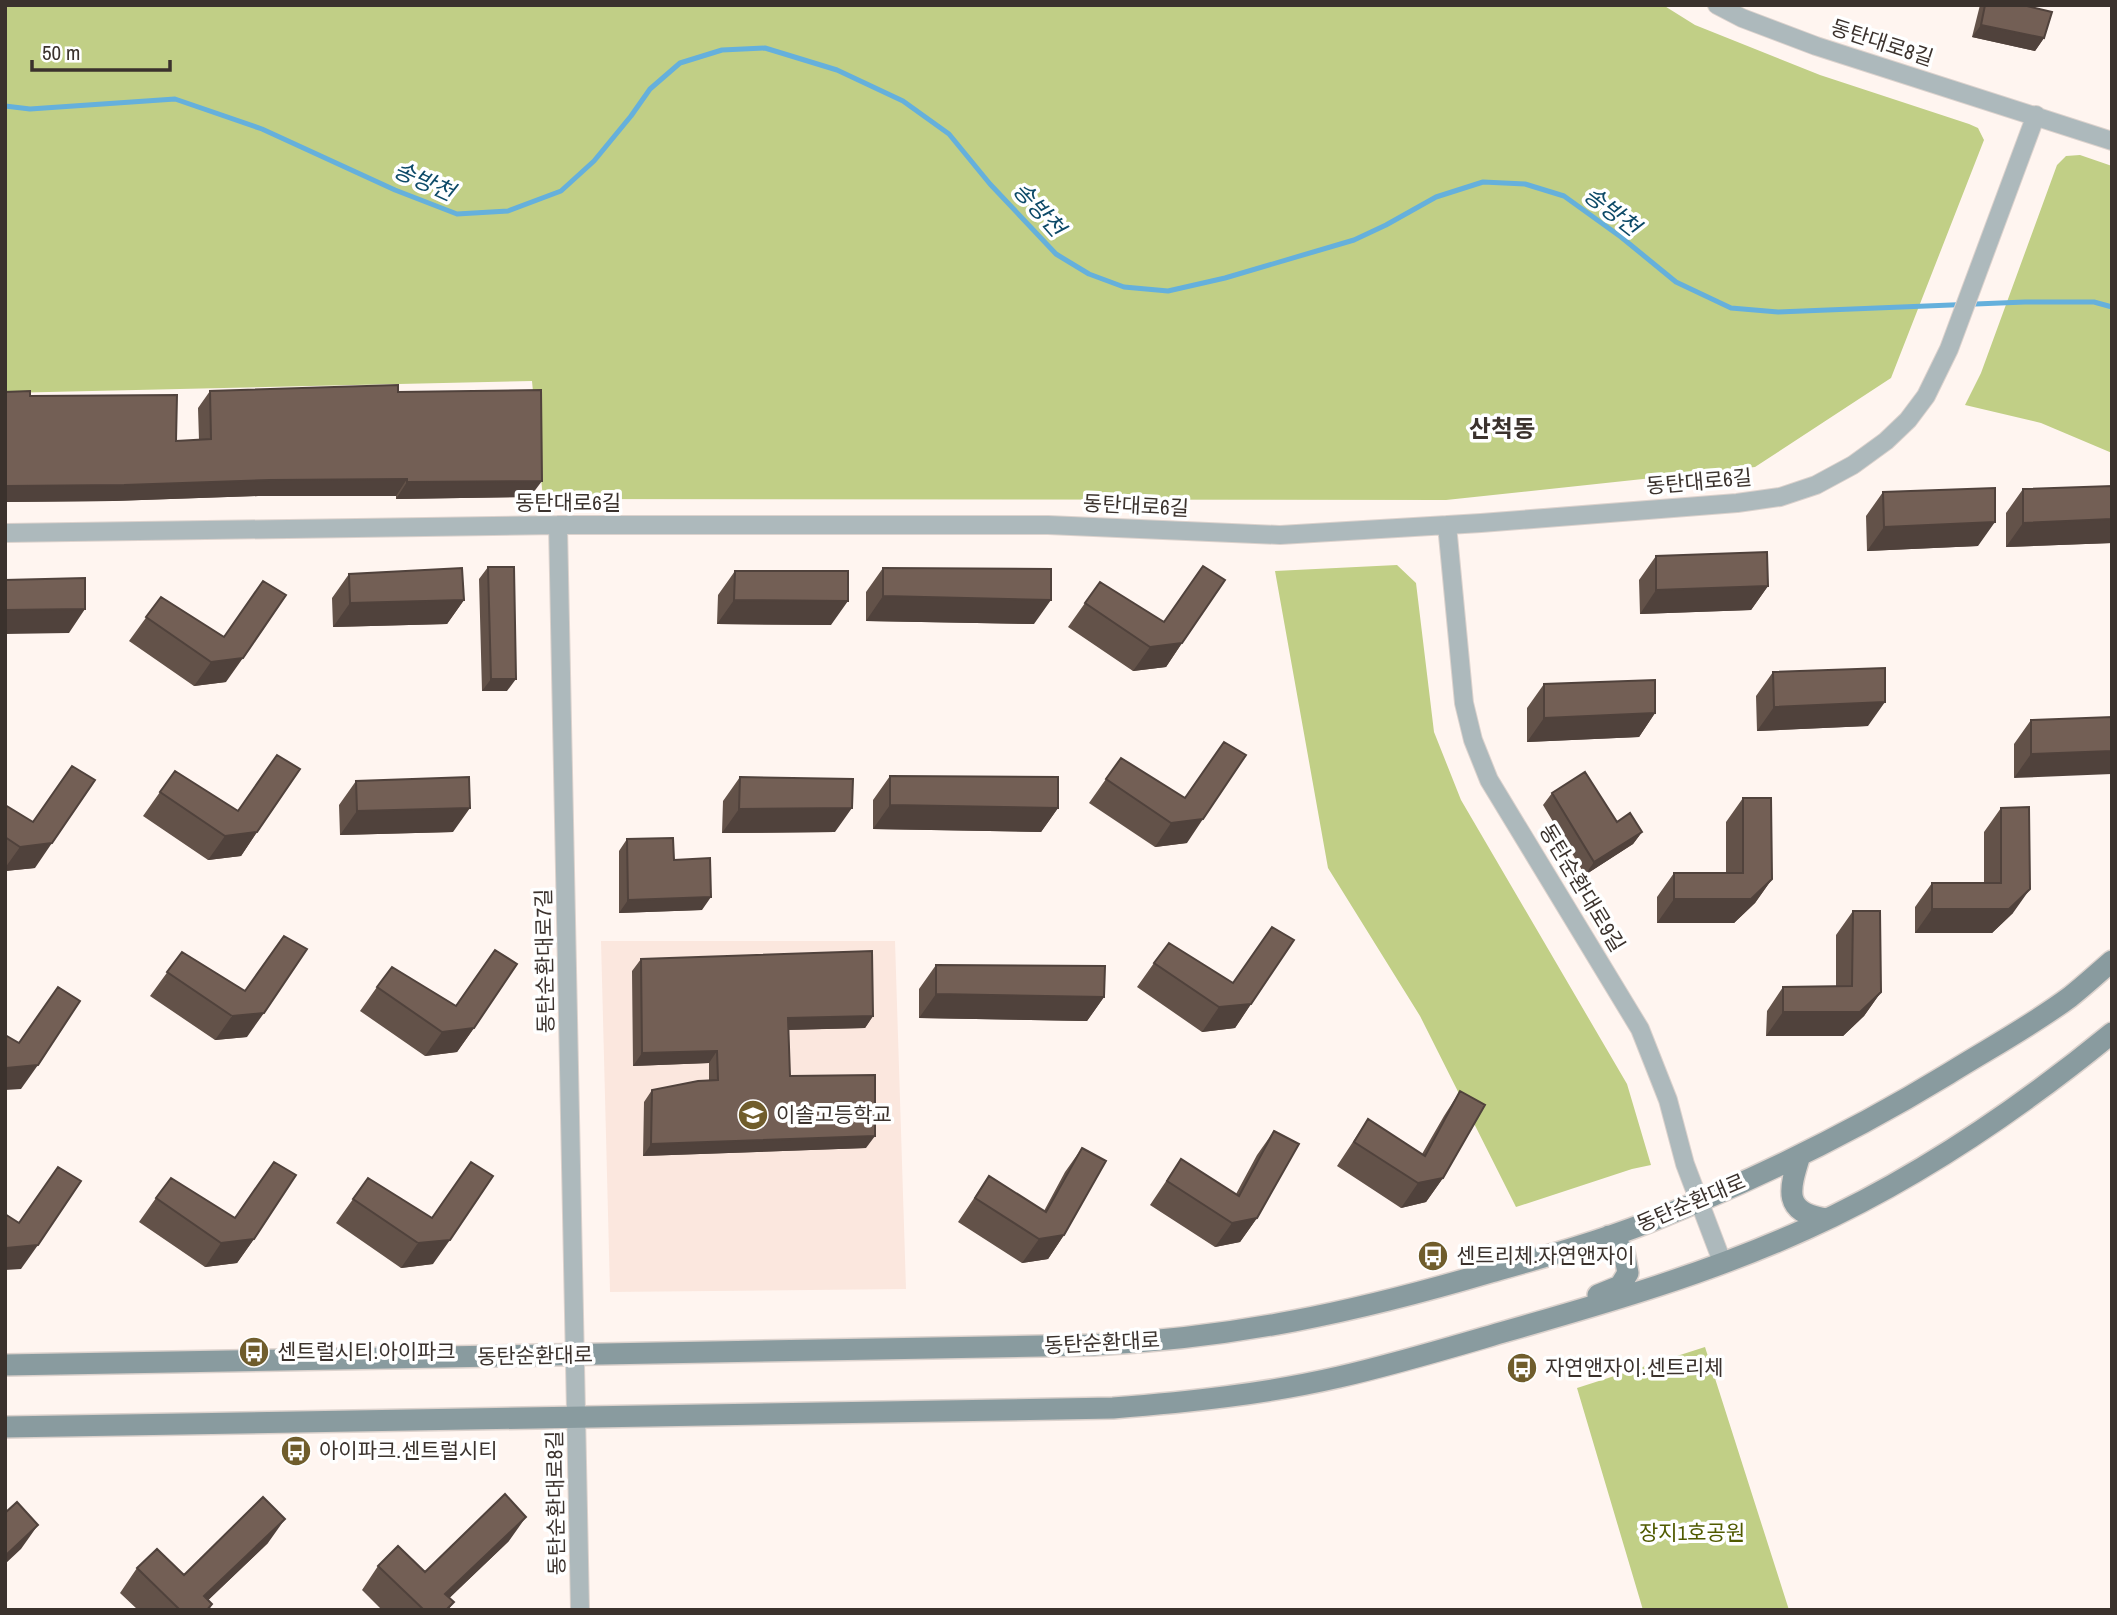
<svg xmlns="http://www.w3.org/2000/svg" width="2117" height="1615" font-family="'Archivo Narrow','Noto Sans KR',sans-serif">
	<rect width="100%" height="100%" fill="#fff5f0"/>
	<path fill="#fbe7de" d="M601 941H895L906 1289 610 1292Z"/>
	<path fill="#c1cf86" d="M5 5H1663L1695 25 1820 75 1969 124 1978 128 1984 140 1891 378 1755 467 1446 500 543 499 532 381 5 393Z
		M2080 155 2112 166V453L2041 423 1965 405 1981 373 2057 165 2066 156Z
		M1397 565 1416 583 1434 732 1461 800 1627 1084 1651 1165 1632 1169 1516 1207 1420 1016 1328 868 1275 571Z
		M1705 1347 1789 1610H1643L1577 1388Z"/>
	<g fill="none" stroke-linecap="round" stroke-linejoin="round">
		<path stroke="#65b0dc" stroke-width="5" d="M5 106 30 109 175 99 262 129 395 190 457 214 508 211 561 191 594 161 631 116 650 89 680 63 722 50 765 48 837 70 903 101 949 134 990 184 1056 254 1089 274 1124 287 1168 291 1225 278 1354 240 1386 225 1436 197 1483 182 1525 184 1564 196 1621 237 1676 282 1731 308 1778 312 2025 302H2094L2112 307"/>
		<g stroke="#dcd2cd" stroke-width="20">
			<path id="tertiary" d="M1717 5 1742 18 1816 46 2112 141
				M558 525 580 1610
				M1447 525 1464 703 1473 740 1489 780 1640 1029 1668 1100 1685 1164 1723 1264
				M5 533 558 525H1048L1280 535 1481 523 1737 503 1780 497 1816 485 1853 465 1886 441 1908 420 1926 396 1949 349 2036 115"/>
		</g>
		<g stroke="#dcd2cd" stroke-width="24">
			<path id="secondary" d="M1800 1155C1789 1190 1782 1213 1827 1219
				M1598 1295 1620 1286 1628 1273 1624 1252 1609 1236
				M5 1365 1093 1345C1234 1338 1356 1312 1491 1272 1544 1257 1598 1242 1649 1222 1752 1181 1853 1132 1948 1074 1988 1049 2031 1026 2070 997 2084 986 2098 973 2112 961
				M5 1427 1113 1408C1189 1402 1265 1394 1339 1377 1396 1364 1452 1347 1507 1331 1609 1302 1709 1273 1806 1229 1916 1179 2018 1110 2112 1033"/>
		</g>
		<use href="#tertiary" stroke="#adb9bc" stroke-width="18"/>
		<use href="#secondary" stroke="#899b9f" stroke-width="21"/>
	</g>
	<path fill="#635249" d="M1980 5H2023L2044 38 2035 51 1972 37Z
		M210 391 398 392 530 497 396 499V496H258L113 501 5 502V392L30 396 176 441 199 440 198 408Z
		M2112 486V543L2006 547V513L2023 489Z
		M1883 492 1978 546 1867 551 1866 516Z
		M1656 556 1768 586 1751 610 1640 614 1639 580Z
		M488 567 507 691H482L479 579Z
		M883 568 1034 624 866 621V592Z
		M735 571 831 625 717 624 718 595Z
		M349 574 464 600 447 624 333 627 332 598Z
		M161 597 224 637 226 682 194 686 129 641Z
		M1085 603 1182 643 1166 667 1133 671 1068 627Z
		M1773 672 1868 726 1757 731 1756 696Z
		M1544 684 1655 713 1639 737 1527 742V708Z
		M2112 717 2014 778V744L2031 720Z
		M890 776 1058 808 1041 832 873 829V800Z
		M740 777 835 832 722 833 723 801Z
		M1106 779 1185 798 1187 843 1155 847 1089 803Z
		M356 781 453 832 340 835 339 805Z
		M160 792 257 832 241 856 208 860 143 816Z
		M1552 793 1617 822 1642 832 1633 844 1585 875 1543 805Z
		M1743 798 1772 879 1755 903 1734 923H1657V897L1674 873H1726V822Z
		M5 805 33 822 35 868 5 871Z
		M2001 808 2013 913 1992 933H1915V907L1932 883H1984V832Z
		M627 839 674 860 702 910 619 913V851Z
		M1853 911 1881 992 1864 1016 1843 1036H1766L1767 1011 1783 987 1836 986V935Z
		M182 952 247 1037 215 1040 150 996Z
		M641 959 873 1016 865 1028 788 1030 790 1076 866 1148 643 1156 644 1102 652 1090 709 1080V1063L633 1066 632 971Z
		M1154 963 1233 983 1251 1004 1235 1028 1202 1032 1137 987Z
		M936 965 1104 997 1087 1021 919 1018V989Z
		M377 987 474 1028 457 1052 425 1056 360 1011Z
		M1460 1091 1443 1178 1426 1202 1401 1208 1337 1166 1368 1119 1422 1154 1444 1116Z
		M1274 1131 1257 1218 1240 1242 1215 1247 1150 1205 1181 1159 1236 1194 1257 1155Z
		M1082 1148 1064 1235 1048 1259 1022 1263 958 1222 989 1176 1044 1211 1065 1172Z
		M368 1178 433 1264 401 1268 336 1223Z
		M156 1198 235 1218 254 1239 237 1263 205 1267 139 1222Z
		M509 1541 449 1598 454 1602 448 1610H382L362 1590 378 1566 425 1572Z
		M268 1543 208 1600 212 1604 209 1610H138L120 1593 137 1568 184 1575Z"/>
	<path fill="#50423c" d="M1981 25 2044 38 2035 51 1972 37Z
		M407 479 396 496H258L113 501 5 502V486L270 480Z
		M542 481 530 497 396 499 407 482Z
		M2112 519V543L2006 547 2023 523Z
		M1995 522 1978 546 1867 551 1884 527Z
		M1768 586 1751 610 1640 614 1656 590Z
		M883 596 1051 600 1034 624 866 621Z
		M464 600 447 624 333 627 350 603Z
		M734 600 848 601 831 625 717 624Z
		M85 609 69 633 5 634V610Z
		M1182 643 1166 667 1133 671 1150 647Z
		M243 658 226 682 194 686 211 662Z
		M491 679H516L507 691H482Z
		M1885 702 1868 726 1757 731 1774 707Z
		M1655 713 1639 737 1527 742 1544 718Z
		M2112 751V774L2014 778 2031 754Z
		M890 805 1058 808 1041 832 873 829Z
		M470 808 453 832 340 835 357 811Z
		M852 808 835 832 722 833 739 809Z
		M1203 819 1187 843 1155 847 1171 823Z
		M257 832 241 856 208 860 225 836Z
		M1642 832 1633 844 1585 875 1594 862Z
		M52 843 35 868 5 871V868L20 847Z
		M1772 879 1755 903 1734 923H1657L1674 899Z
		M2030 889 2013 913 1992 933H1915L1932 909Z
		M711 897 702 910 619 913 628 900Z
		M1881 992 1864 1016 1843 1036H1766L1783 1012Z
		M936 994 1104 997 1087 1021 919 1018Z
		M1251 1004 1235 1028 1202 1032 1219 1007Z
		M264 1013 247 1037 215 1040 232 1016Z
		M873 1016 865 1028 780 1030 788 1018Z
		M474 1028 457 1052 425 1056 442 1032Z
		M717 1051 709 1063 633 1066 642 1053Z
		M38 1065 21 1089 5 1090 6 1068Z
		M875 1136 866 1148 643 1156 651 1144Z
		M1443 1178 1426 1202 1401 1208 1418 1183Z
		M1257 1218 1240 1242 1215 1247 1232 1223Z
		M1064 1235 1048 1259 1022 1263 1039 1239Z
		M254 1239 237 1263 205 1267 221 1243Z
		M450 1240 433 1264 401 1268 418 1243Z
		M38 1245 21 1269 5 1270 6 1248Z
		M526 1517 509 1541 437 1610 445 1594Z
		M285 1519 268 1543 198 1610 204 1596Z
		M38 1525 21 1549 5 1564V1556Z"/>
	<path fill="#735f55" stroke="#50423c" stroke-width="2" d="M1985 5H2023L2052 12 2044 38 1981 25Z
		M398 385V392L541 390 542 481 407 482V479L270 480 124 485 5 486V392L30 391V396L177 395 176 441 211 439 210 391Z
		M2112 486V519L2023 523V489Z
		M1995 488V522L1884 527 1883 492Z
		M1767 552 1768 586 1656 590V556Z
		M1203 566 1225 580 1182 643 1150 647 1085 603 1100 582 1164 622Z
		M488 567H514L516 679H491Z
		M462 568 464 600 350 603 349 574Z
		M883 568 1051 569V600L883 596Z
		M735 571H848V601L734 600Z
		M85 578V609L5 610V580Z
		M263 581 286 595 243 658 211 662 146 617 161 597 224 637Z
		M1885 668V702L1774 707 1773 672Z
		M1655 680V713L1544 718V684Z
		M2112 717V751L2031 754V720Z
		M1224 742 1246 755 1203 819 1171 823 1106 779 1121 758 1185 798Z
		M277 755 300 769 257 832 225 836 160 792 175 771 238 811Z
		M72 766 95 780 52 843 20 847 5 837V805L33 822Z
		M1585 772 1617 822 1630 813 1642 832 1594 862 1552 793Z
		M890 776 1058 777V808L890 805Z
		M469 777 470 808 357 811 356 781Z
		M740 777 853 779 852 808 739 809Z
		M1743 798H1771L1772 879 1751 899H1674V873H1743Z
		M2029 807 2030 889 2009 909H1932V883H2001V808Z
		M673 838 674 860 710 858 711 897 628 900 627 839Z
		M1853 911H1880L1881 992 1860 1012H1783V987L1852 986Z
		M1272 927 1294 940 1251 1004 1219 1007 1154 963 1169 943 1233 983Z
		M284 936 307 949 264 1013 232 1016 167 972 182 952 245 991Z
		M495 950 517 964 474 1028 442 1032 377 987 392 967 456 1006Z
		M872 951 873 1016 788 1018 790 1076 875 1075V1136L651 1144 652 1090 698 1081 718 1080 717 1051 642 1053 641 959Z
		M936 965 1105 966 1104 997 936 994Z
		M58 987 80 1001 38 1065 6 1068 5 1035 19 1043Z
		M1460 1091 1485 1105 1443 1178 1418 1183 1354 1142 1368 1119 1425 1156Z
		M1274 1131 1299 1144 1257 1218 1232 1223 1167 1181 1181 1159 1239 1196Z
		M1082 1148 1106 1161 1064 1235 1039 1239 975 1198 989 1176 1046 1212Z
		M274 1162 296 1175 254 1239 221 1243 156 1198 171 1178 235 1218Z
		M471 1162 493 1176 450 1240 418 1243 353 1199 368 1178 432 1218Z
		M58 1167 81 1181 38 1245 6 1248 5 1214 19 1223Z
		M505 1494 526 1517 445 1594 454 1602 446 1610H424L378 1566 398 1546 425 1572Z
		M263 1497 285 1519 204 1596 212 1604 207 1610H180L137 1568 157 1549 184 1575Z
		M17 1502 38 1525 5 1556V1513Z"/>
	<defs>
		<g id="school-disc" transform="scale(1.575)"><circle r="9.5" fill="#705d2c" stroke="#fff"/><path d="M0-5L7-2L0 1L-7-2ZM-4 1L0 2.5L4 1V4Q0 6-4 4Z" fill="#fff"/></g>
		<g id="bus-disc" transform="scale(1.575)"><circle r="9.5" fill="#705d2c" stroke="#fff"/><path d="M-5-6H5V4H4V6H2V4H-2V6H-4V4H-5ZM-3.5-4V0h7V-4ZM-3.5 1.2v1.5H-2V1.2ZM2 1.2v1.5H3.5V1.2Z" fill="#fff"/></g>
	</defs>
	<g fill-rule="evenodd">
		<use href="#school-disc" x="753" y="1115"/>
		<use href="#bus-disc" x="1433" y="1256"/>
		<use href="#bus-disc" x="254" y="1352"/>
		<use href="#bus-disc" x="1522" y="1368"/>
		<use href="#bus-disc" x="296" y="1451"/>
	</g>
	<g text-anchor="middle" stroke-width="7" stroke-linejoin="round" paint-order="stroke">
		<g font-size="21" fill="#3b322d" stroke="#fff">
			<text transform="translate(1882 43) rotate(18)" y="7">동탄대로8길</text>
			<text transform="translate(1699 482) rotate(-5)" y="7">동탄대로6길</text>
			<text x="568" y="510">동탄대로6길</text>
			<text transform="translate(1136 506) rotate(3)" y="7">동탄대로6길</text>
			<text transform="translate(1582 888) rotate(59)" y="7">동탄순환대로9길</text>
			<text transform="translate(545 961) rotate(-91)" y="7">동탄순환대로7길</text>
			<text transform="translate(1691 1203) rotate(-23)" y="7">동탄순환대로</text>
			<text transform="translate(1102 1343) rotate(-3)" y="7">동탄순환대로</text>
			<text transform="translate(535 1356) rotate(-1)" y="7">동탄순환대로</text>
			<text transform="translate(556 1503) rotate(-91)" y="7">동탄순환대로8길</text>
		</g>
		<g font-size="21" fill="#3b322d" stroke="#fff" text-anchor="start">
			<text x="776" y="1122">이솔고등학교</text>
			<text x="1456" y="1263">센트리체.자연앤자이</text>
			<text x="277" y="1359">센트럴시티.아이파크</text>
			<text x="1545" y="1375">자연앤자이.센트리체</text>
			<text x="319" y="1458">아이파크.센트럴시티</text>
		</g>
		<g font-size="21" fill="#505a00" stroke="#fff">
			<text x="1692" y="1540">장지1호공원</text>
		</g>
		<g font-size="23" font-style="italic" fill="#0d4a68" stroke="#fff">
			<text transform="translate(424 181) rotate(24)" y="8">송방천</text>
			<text transform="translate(1039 209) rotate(48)" y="8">송방천</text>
			<text transform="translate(1612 211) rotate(38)" y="8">송방천</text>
		</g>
		<g font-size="24" font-weight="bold" fill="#3b322d" stroke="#fff">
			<text x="1502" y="437">산척동</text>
		</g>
	</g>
	<rect width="2117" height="1615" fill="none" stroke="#3b322d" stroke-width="14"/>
	<path d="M32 60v10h138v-10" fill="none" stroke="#3b322d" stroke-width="3.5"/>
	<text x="42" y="60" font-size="21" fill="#3b322d" stroke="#ffffff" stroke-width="5" paint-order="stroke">50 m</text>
</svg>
